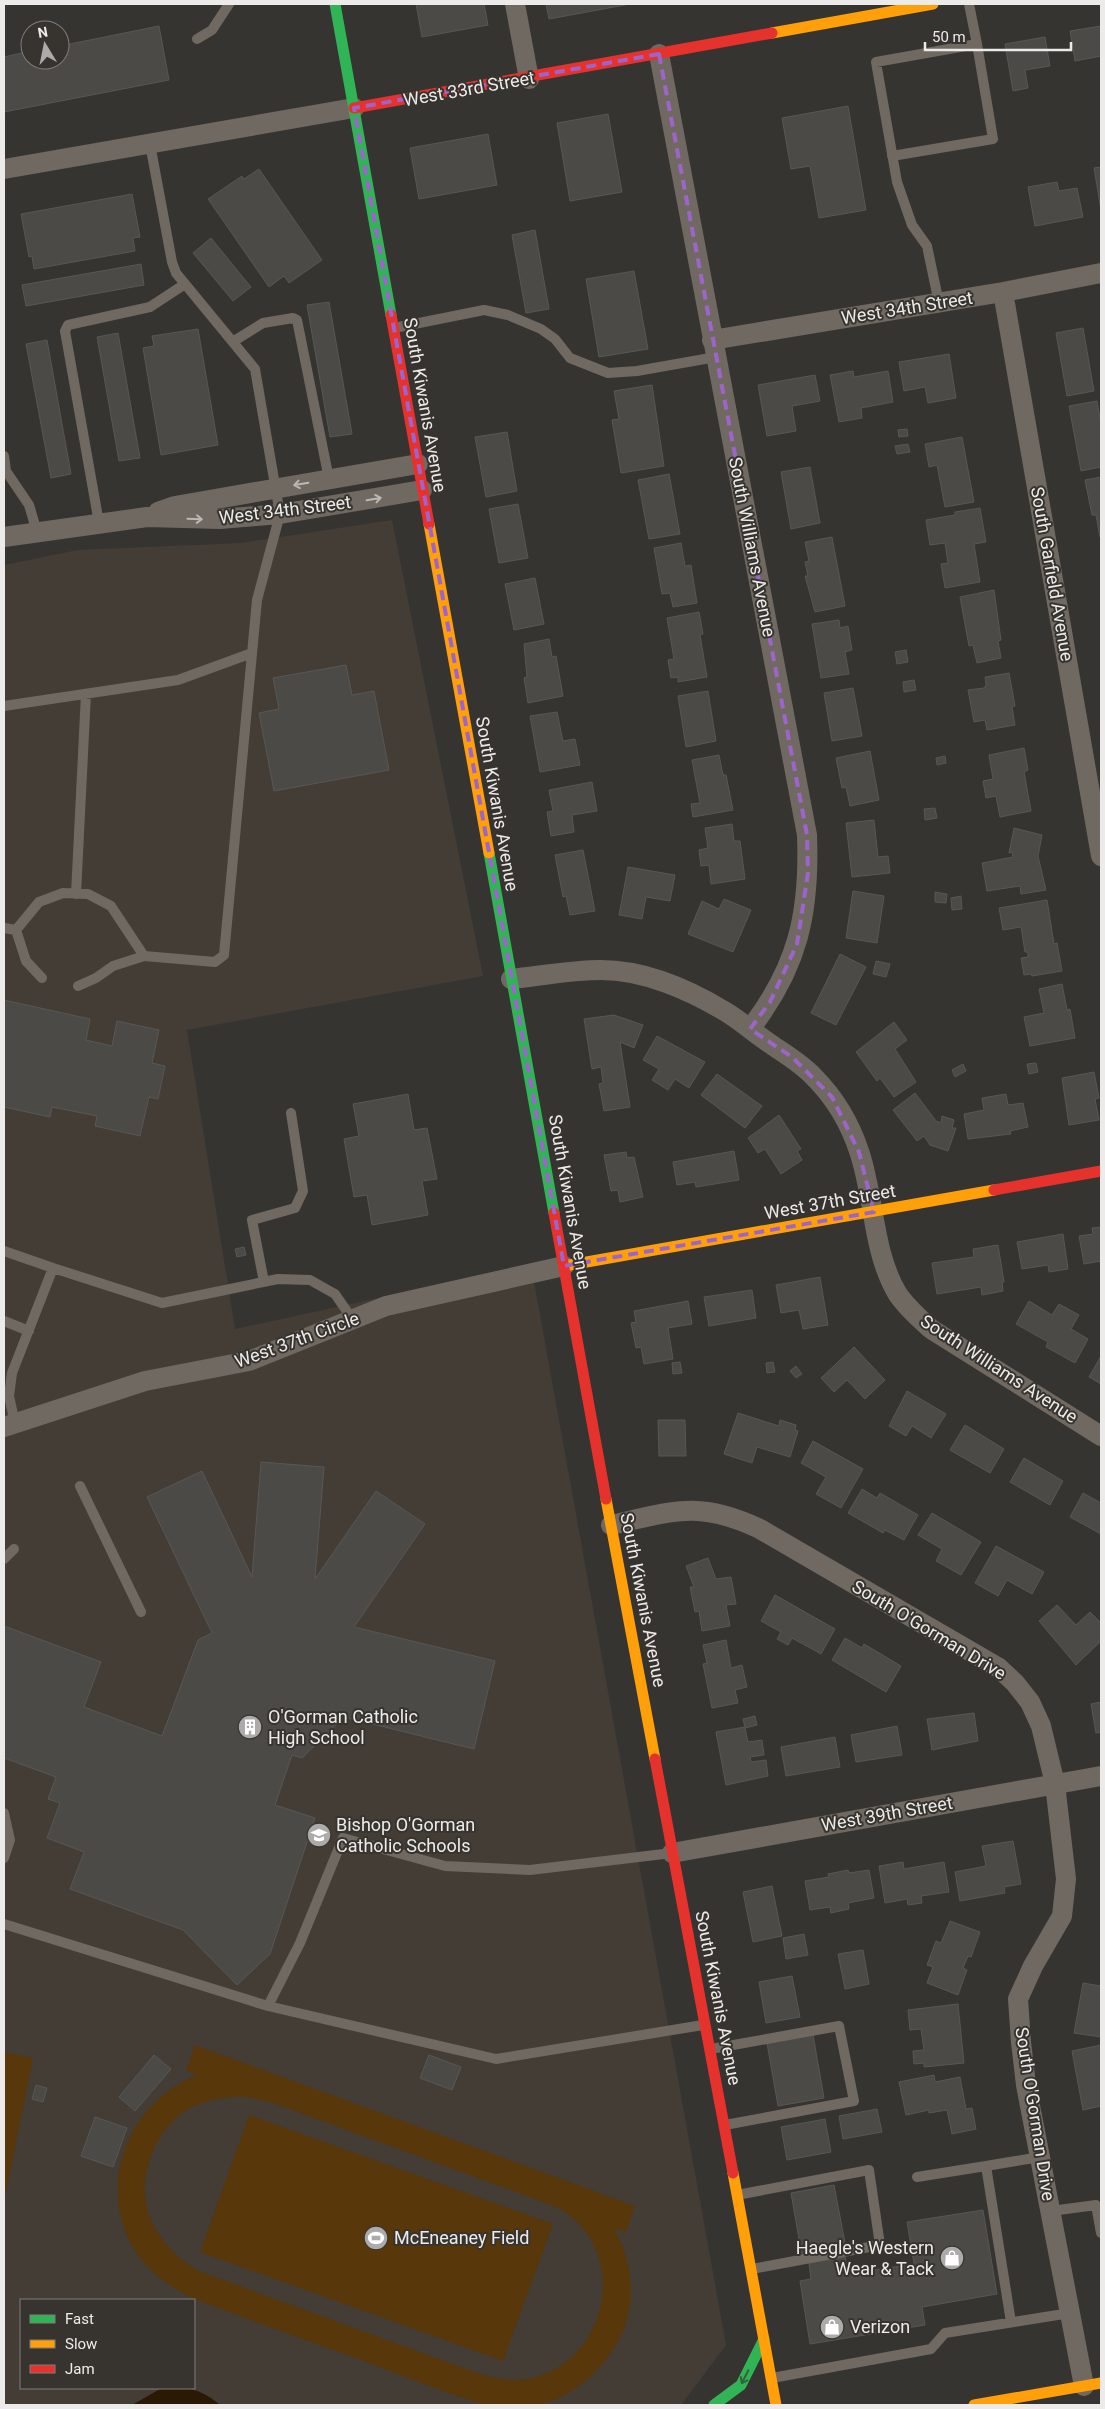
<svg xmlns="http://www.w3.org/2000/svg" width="1105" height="2409" font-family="Roboto,sans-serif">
	<rect width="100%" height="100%" fill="#363431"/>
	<path fill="#433d36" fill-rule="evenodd" d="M392 520 483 976 187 1030 235 1329 531 1265 726 2345 681 2405H4V565L78 550 241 543ZM21 2300H194V2388H21Z"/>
	<path fill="#58370a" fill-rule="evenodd" d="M195 2045 635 2206 626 2232 614 2229C633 2260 637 2305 620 2338 602 2371 574 2397 537 2405 522 2408 498 2408 484 2404 442 2393 397 2373 356 2358 320 2345 284 2332 248 2319 215 2306 180 2297 154 2273 88 2212 117 2107 197 2075L186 2070ZM233 2097H247L270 2102 530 2197C541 2202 555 2205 565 2212 628 2255 608 2356 536 2377 517 2383 499 2379 480 2374L199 2271C180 2260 166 2247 155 2228 132 2190 151 2131 188 2109 202 2101 217 2099 233 2097Z
		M4 2052 33 2058 5 2197H4Z
		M249 2115 553 2224 503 2361 200 2252Z"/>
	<path fill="#291905" d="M181 2388C196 2388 210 2396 220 2405H132L160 2389Z"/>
	<path fill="#4b4a47" stroke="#585754" d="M416 4H484L488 25 422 37Z
		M546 4H630L549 19Z
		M159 26 169 80 4 112V57L30 51V60H60V46Z
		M1101 26V56L1075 61 1070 31Z
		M1045 37 1050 66 1025 70 1028 88 1013 91 1005 44Z
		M848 106 866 210 819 218 810 166 791 169 782 118Z
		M608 114 622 192 570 201 557 123Z
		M488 134 497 185 419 199 410 148Z
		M1101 167V210L1094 168Z
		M259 169 322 260 289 283 284 276 269 287 208 199 242 176 244 179Z
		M1057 182 1059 191 1077 188 1083 217 1035 226 1028 187Z
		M132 194 140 237 133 238 135 251 34 269 32 256 29 257 21 214Z
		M535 230 549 309 526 313 512 235Z
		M211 238 251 287 233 301 193 253Z
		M141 264 144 285 26 306 22 285Z
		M634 271 648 349 599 357 586 279Z
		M329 302 352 434 330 437 307 305Z
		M1083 328 1094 391 1067 396 1056 333Z
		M198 329 218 445 161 455 143 348 154 346 152 336Z
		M118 333 140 458 119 461 97 337Z
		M47 340 71 474 51 478 26 344Z
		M949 354 956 398 928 403 925 387 904 391 899 362Z
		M853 371 854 377 888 371 893 402 861 408 862 418 839 422 830 375Z
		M815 375 820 401 792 406 796 431 767 436 758 385Z
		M652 385 664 466 621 473 612 420 619 419 614 391Z
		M1097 401 1101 425V467L1081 471 1069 406Z
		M907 429 908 436 899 437 898 430Z
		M507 432 517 491 486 497 475 437Z
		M962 437 974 502 945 507 937 465 929 467 925 444Z
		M908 444 910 452 897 454 895 446Z
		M810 467 820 523 791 529 781 472Z
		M669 474 680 534 649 539 638 480Z
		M1101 477V537H1100L1096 515H1092L1085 480Z
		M518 504 528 558 499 563 489 509Z
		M980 508 986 542 974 544 980 582 945 588 941 564 948 563 945 543 930 545 926 520 955 515V512Z
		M832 537 845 606 815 612 805 576H808L805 562 809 561 805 542Z
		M681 543 685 566 691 565 697 603 673 607 670 593 662 594 654 548Z
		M535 578 544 624 514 630 505 584Z
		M994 590 1001 640 998 641 1001 658 977 663 973 645 969 646 960 597Z
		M699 612 703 634 700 635 707 677 678 682V677L671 678 668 660 674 659 667 618Z
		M839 620 840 628 848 626 852 650 845 652 849 674 821 678 812 624Z
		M549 639 552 657 556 656 563 696 528 703 524 678 527 677 524 644Z
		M906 650 908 662 897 664 895 652Z
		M346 665 352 695 374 691 389 770 274 791 259 713 279 709 273 678Z
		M1009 673 1015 706 1012 707 1015 725 987 730 985 720 974 722 968 690 984 688 986 685 985 677Z
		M914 680 916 690 904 692 903 682Z
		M853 688 862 736 832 741 824 693Z
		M708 691 716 741 686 747 678 696Z
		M557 712 563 741 575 739 580 765 540 772 530 716Z
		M1024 748 1028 770 1024 772 1031 811 1000 817 996 796 986 798 983 781 993 779 989 755Z
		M870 751 879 800 850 806 846 787 842 788 836 758Z
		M719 755 723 775H726L733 810 693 817 691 804 700 803 692 760Z
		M945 756 946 763 937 765 936 758Z
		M592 782 597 811 572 815 574 832 551 836 547 812 553 811 549 790Z
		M935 808 937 818 925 820 924 809Z
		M874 820 878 857 888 856 890 873 852 877 846 823Z
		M732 824 734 841H740L745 879 711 884 709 865 701 866 699 850 708 848 705 828Z
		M1014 828 1042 835 1038 856 1046 890 1021 894 1020 886 987 891 982 863 1013 857 1012 852 1009 853Z
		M583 850 595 911 570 915 566 896 563 897 555 855Z
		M628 867 675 875 670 901 646 897 642 919 619 915Z
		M853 891 884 896 877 943 846 938Z
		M935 892 947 894 946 903 935 902Z
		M961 896 962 909 952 910 951 898Z
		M724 899 751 910 733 952 688 934 702 901 719 909Z
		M1047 900 1054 944 1057 943 1062 971 1032 976 1031 974 1024 975 1021 958 1028 957V952H1025L1021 927 1003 930 999 908Z
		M840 954 866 967 836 1025 811 1013Z
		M876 961 890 964 886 977 873 974Z
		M1062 984 1067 1010 1070 1009 1075 1038 1030 1046 1024 1017 1044 1013 1039 989Z
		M4 1000 90 1019 86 1040 112 1046 117 1021 159 1030 152 1063 165 1066 158 1099 149 1097 140 1136 95 1126 97 1116 52 1107 50 1117 4 1107Z
		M614 1015 643 1025 634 1048 620 1042 630 1107 604 1111 599 1084 603 1083 601 1067 592 1069 584 1019Z
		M894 1022 907 1040 895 1049 916 1082 894 1097 880 1078 877 1081 856 1052Z
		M657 1036 705 1062 689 1088 675 1079 668 1090 652 1080 659 1069 643 1060Z
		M1036 1063 1038 1072 1029 1074 1027 1064Z
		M963 1064 966 1071 955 1077 952 1070Z
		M1094 1072 1099 1098 1095 1099 1099 1120 1069 1125 1062 1078Z
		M717 1074 762 1106 745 1128 701 1095Z
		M915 1093 936 1121 941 1123 942 1116 954 1120 952 1128H956L948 1151 930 1145 924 1136 917 1141 893 1110Z
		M408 1094 414 1130 427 1128 437 1179 422 1181 428 1215 372 1225 367 1195 354 1197 344 1139 359 1136 353 1104Z
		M1006 1094 1008 1105 1023 1103 1028 1127 1010 1131 1011 1134 968 1139 964 1114 984 1110 982 1098Z
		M779 1115 801 1149 797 1151 802 1160 781 1174 765 1149 758 1153 748 1138Z
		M734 1151 739 1180 696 1187 695 1182 677 1185 673 1162Z
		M626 1152 627 1158 634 1157 643 1197 620 1202 618 1190 611 1191 604 1155Z
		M1101 1227V1261L1084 1264 1079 1236 1093 1234 1092 1228Z
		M1063 1234 1068 1269 1049 1272 1048 1265 1022 1269 1017 1242Z
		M998 1245 1004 1282H1002L1003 1291 982 1295 981 1287 937 1294 932 1263 974 1257 973 1249Z
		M244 1247 246 1255 237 1257 235 1249Z
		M820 1277 828 1325 803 1329 799 1310 781 1313 776 1285Z
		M752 1290 756 1318 709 1326 704 1297Z
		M688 1301 692 1324 668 1328 673 1359 644 1364 641 1347 636 1348 631 1323 636 1322 634 1311Z
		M1029 1301 1052 1315 1059 1304 1079 1315 1071 1329 1088 1339 1075 1363 1046 1347 1048 1342 1016 1324Z
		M854 1347 885 1380 865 1399 847 1380 834 1392 821 1378Z
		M1101 1356V1384L1089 1377Z
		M680 1362 682 1373 673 1374 672 1363Z
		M773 1362 775 1372 767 1373 766 1363Z
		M796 1366 802 1374 796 1378 790 1371Z
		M907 1391 946 1414 931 1438 912 1426 906 1436 889 1426Z
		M738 1413 779 1426 780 1420 796 1425 795 1430 798 1431 790 1457 757 1447 752 1463 724 1454Z
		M658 1420H685L686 1456H659Z
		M965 1425 1004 1449 990 1473 950 1450Z
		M813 1441 863 1469 841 1508 816 1494 826 1477 801 1463Z
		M1024 1458 1063 1481 1050 1505 1010 1482Z
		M261 1462 324 1467 315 1579 376 1491 425 1524 354 1627 495 1661 474 1749 344 1717 302 1758 292 1755 275 1805 315 1818 270 1954 237 1985 183 1930 70 1889 84 1852 47 1838 60 1803 48 1799 56 1777 4 1758V1626L101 1662 84 1707 162 1736 198 1640 212 1633 147 1497 202 1471 252 1577Z
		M862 1489 877 1498 880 1493 918 1515 904 1540 885 1530 883 1533 848 1513Z
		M1083 1493 1101 1503V1534L1070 1517Z
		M932 1513 981 1542 961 1575 936 1561 942 1549 918 1535Z
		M996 1546 1044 1572 1032 1594 1007 1580 998 1596 975 1583Z
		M708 1558 716 1579 731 1577 736 1604 726 1605 730 1626 702 1631 699 1611 695 1612 690 1587H694L686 1566Z
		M775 1595 835 1629 821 1654 792 1638 788 1645 777 1639 781 1632 761 1621Z
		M1057 1605 1076 1625 1090 1612 1101 1623V1641L1076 1665 1039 1621Z
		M845 1638 862 1648 864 1644 901 1666 886 1692 832 1660Z
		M726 1640 731 1668 742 1665 747 1687 735 1690 738 1703 712 1708 703 1664 707 1663 703 1645Z
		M1101 1702V1732L1096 1733 1091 1704Z
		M974 1713 978 1741 932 1750 927 1719Z
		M755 1716 757 1725 745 1728 748 1742 762 1740 764 1755 750 1757 751 1762 766 1760 768 1776 726 1785 716 1732 745 1727 743 1719Z
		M897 1726 902 1755 856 1762 851 1735Z
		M835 1737 840 1767 786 1776 781 1747Z
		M1013 1841 1021 1884 1004 1887 1005 1893 960 1901 955 1872 986 1866 982 1846Z
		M903 1862 904 1869 944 1862 949 1892 921 1896 922 1903 908 1905 907 1899 885 1903 879 1866Z
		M848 1870 849 1873 869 1870 874 1898 848 1903 849 1909 831 1913 830 1907 810 1910 805 1881 829 1877 828 1874Z
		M772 1886 782 1936 753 1942 743 1892Z
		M950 1921 980 1932 971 1957 968 1956 963 1968 967 1970 958 1995 927 1983 933 1967 927 1965 936 1941 941 1943Z
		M804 1934 808 1955 786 1959 783 1938Z
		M863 1950 869 1984 845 1989 838 1954Z
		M792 1976 800 2017 766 2023 759 1982Z
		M1083 1983 1101 1986V2037L1074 2033Z
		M958 2004 964 2063 924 2067V2063L914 2064 913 2051 924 2050 921 2029 910 2030 908 2010Z
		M813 2035 824 2098 778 2106 767 2043Z
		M1101 2045V2106L1083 2110 1072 2051Z
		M154 2055 171 2069 135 2111 119 2097Z
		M429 2055 461 2067 452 2090 420 2078Z
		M934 2075 935 2082 960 2077 966 2109 972 2108 976 2129 952 2134 947 2110 929 2113V2110L906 2115 899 2082Z
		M36 2085 47 2088 43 2102 32 2099Z
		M877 2109 882 2132 843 2139 839 2116Z
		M95 2117 127 2128 113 2167 81 2156Z
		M825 2119 831 2152 787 2160 781 2127Z
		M834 2185 846 2248 802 2256 791 2193Z
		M983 2210 997 2294 922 2307 925 2325 810 2344 800 2281 811 2279 809 2263 845 2257 848 2274 914 2264 907 2222Z"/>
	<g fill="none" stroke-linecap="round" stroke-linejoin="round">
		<path stroke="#706961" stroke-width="10" d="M969 4 977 44
			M197 39 212 30 229 4
			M892 156 993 139 977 44 876 62 897 182 912 225 927 246 939 303
			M394 328 484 310 508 315 541 329 555 339 570 358 608 373 637 371 716 357
			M234 341 263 323 293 318 297 320 329 479
			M4 456 6 471 29 505 37 532
			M99 523 65 331 68 325 150 307 185 284
			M4 706 178 680 252 653
			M76 894 86 694
			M4 928 16 930 39 902 63 893 88 894 111 906 144 956 215 962 224 955 257 600 280 514 255 369 176 273 172 262 150 144
			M16 930 26 961 42 978
			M78 986 96 978 113 966 144 956
			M4 1251 53 1268
			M264 1282 252 1220 295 1208 303 1191 291 1113
			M4 1321 29 1331
			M15 1423 9 1396 12 1373 53 1268 162 1303 278 1279 310 1280 335 1294 353 1320
			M80 1486 141 1612
			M4 1559 14 1549
			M4 1813 10 1840 4 1858
			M4 1924 268 2006 300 1943 343 1838 445 1866 530 1870 672 1853
			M268 2006 496 2059 703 2025
			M711 2049 839 2026 854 2101 725 2125
			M917 2177 986 2166
			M737 2195 869 2170 880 2245 752 2269
			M1051 2211 1096 2205 1101 2233
			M1011 2322 986 2166 1040 2157
			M772 2378 931 2349 945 2333 1070 2313"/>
		<path stroke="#706961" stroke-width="20" d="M515 4 529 79
			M659 54 807 835C810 913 798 967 750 1029
			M4 169 354 108
			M1003 292 1101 856
			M712 340 1003 292 1101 273
			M158 512 175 506 418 464
			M4 537 147 517 220 519 280 514 422 490
			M511 979C540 976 571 970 601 970 644 970 690 990 726 1012 741 1021 754 1033 769 1043 785 1054 801 1063 814 1077 834 1097 850 1124 859 1151 875 1198 872 1250 897 1293 906 1307 919 1318 931 1329L1101 1436
			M4 1427 145 1381 249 1361 386 1306 564 1266
			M611 1525C673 1511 699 1500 760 1529L999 1668 1015 1683 1030 1702 1041 1726 1055 1784 1066 1879 1062 1916 1033 1966 1018 1999 1021 2042 1026 2085 1084 2386
			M672 1853 1101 1776"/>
		<path stroke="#30b455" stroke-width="11" d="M335 4 391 315
			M489 853 554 1213
			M714 2405 741 2385 764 2339"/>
		<path stroke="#ff9f0a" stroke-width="11" d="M772 33 933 4
			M429 524 489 853
			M564 1266 994 1190
			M606 1499 655 1759
			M733 2173 776 2405
			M974 2405 1101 2383"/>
		<path stroke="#e5322d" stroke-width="11" d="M354 108 772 33
			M391 315 429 524
			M994 1190 1101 1171
			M554 1213 606 1499
			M655 1759 733 2173"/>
	</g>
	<defs><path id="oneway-shaft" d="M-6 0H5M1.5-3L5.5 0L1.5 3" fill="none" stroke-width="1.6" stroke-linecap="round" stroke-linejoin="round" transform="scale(1.25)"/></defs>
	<g stroke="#bbb7b3">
		<use href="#oneway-shaft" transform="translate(301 484) rotate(170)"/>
		<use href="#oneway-shaft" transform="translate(374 499) rotate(-10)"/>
		<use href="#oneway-shaft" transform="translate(195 519) rotate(2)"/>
	</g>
	<use stroke="#35613d" href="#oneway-shaft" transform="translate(745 2377) rotate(117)"/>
	<path fill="none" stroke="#9d65cc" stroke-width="4" stroke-dasharray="10 6" stroke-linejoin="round" d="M659 54 807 835 808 873 797 944 770 1002 750 1029 792 1057 832 1097 859 1152 874 1212 564 1266 354 108Z"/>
	<defs>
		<g id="building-disc" transform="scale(1.25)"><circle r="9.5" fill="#adaba9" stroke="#373430"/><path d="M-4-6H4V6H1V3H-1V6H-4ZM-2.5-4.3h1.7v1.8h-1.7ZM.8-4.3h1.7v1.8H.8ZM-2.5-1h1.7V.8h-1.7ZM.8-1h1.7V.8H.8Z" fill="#fff"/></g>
		<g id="school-disc" transform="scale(1.25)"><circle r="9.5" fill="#adaba9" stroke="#373430"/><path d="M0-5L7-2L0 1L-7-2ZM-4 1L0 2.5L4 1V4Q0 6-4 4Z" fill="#fff"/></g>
		<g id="stadium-disc" transform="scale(1.25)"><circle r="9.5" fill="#adaba9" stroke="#373430"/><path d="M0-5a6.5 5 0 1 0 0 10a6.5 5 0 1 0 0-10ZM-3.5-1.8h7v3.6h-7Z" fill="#fff"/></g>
		<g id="shop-disc" transform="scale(1.25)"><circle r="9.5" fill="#adaba9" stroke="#373430"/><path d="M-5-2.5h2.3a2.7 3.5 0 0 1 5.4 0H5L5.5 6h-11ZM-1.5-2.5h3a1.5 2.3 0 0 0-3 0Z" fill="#fff"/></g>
	</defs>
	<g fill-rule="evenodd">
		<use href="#building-disc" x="250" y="1727"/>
		<use href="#school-disc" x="319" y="1835"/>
		<use href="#stadium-disc" x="376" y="2238"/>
		<use href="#shop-disc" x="952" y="2258"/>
		<use href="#shop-disc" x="832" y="2327"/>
	</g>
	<g text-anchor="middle" stroke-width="4" stroke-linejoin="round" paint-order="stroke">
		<g font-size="18" fill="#edebe9" stroke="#373430">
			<text transform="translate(469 89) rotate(-10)" y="6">West 33rd Street</text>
			<text transform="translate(907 308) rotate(-9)" y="6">West 34th Street</text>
			<text transform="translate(425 405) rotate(80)" y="6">South Kiwanis Avenue</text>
			<text transform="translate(285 510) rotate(-7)" y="6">West 34th Street</text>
			<text transform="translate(752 547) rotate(79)" y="6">South Williams Avenue</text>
			<text transform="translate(1052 574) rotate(80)" y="6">South Garfield Avenue</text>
			<text transform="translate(497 804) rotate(80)" y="6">South Kiwanis Avenue</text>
			<text transform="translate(570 1202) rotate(80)" y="6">South Kiwanis Avenue</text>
			<text transform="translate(830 1202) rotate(-10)" y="6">West 37th Street</text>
			<text transform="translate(297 1340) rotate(-20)" y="6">West 37th Circle</text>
			<text transform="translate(999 1369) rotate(33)" y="6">South Williams Avenue</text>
			<text transform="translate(643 1600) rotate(79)" y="6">South Kiwanis Avenue</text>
			<text transform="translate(929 1630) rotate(31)" y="6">South O'Gorman Drive</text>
			<text transform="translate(887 1814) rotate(-10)" y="6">West 39th Street</text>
			<text transform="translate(718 1998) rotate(79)" y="6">South Kiwanis Avenue</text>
			<text transform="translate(1035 2114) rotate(81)" y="6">South O'Gorman Drive</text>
		</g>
		<g font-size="18" fill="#edebe9" stroke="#373430" text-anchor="start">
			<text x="268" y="1723">O'Gorman Catholic<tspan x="268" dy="21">High School</tspan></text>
			<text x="336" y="1831">Bishop O'Gorman<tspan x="336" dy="21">Catholic Schools</tspan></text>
			<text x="394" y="2244">McEneaney Field</text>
			<text x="934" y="2254" text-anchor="end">Haegle's Western<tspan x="934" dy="21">Wear &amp; Tack</tspan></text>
			<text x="850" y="2333">Verizon</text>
		</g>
	</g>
	<rect width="1105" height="2409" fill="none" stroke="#edebe9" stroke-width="10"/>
	<rect x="20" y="2299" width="175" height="90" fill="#373430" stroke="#807d7a"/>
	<rect x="30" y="2315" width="25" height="8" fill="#30b455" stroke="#807d7a"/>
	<text x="65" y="2324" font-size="15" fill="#edebe9">Fast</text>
	<rect x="30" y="2340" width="25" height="8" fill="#ff9f0a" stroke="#807d7a"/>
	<text x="65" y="2349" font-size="15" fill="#edebe9">Slow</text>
	<rect x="30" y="2365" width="25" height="8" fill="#e5322d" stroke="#807d7a"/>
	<text x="65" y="2374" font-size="15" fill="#edebe9">Jam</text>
	<g transform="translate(45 45) rotate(350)"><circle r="24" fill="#373430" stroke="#807d7a"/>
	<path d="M0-4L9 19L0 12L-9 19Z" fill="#adaba9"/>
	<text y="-8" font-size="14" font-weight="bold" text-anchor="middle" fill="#edebe9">N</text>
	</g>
	<path d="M925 42v8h146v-8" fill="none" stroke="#edebe9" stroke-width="2.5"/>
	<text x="932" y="42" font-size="15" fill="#edebe9" stroke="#373430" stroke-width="4" paint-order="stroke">50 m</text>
</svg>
